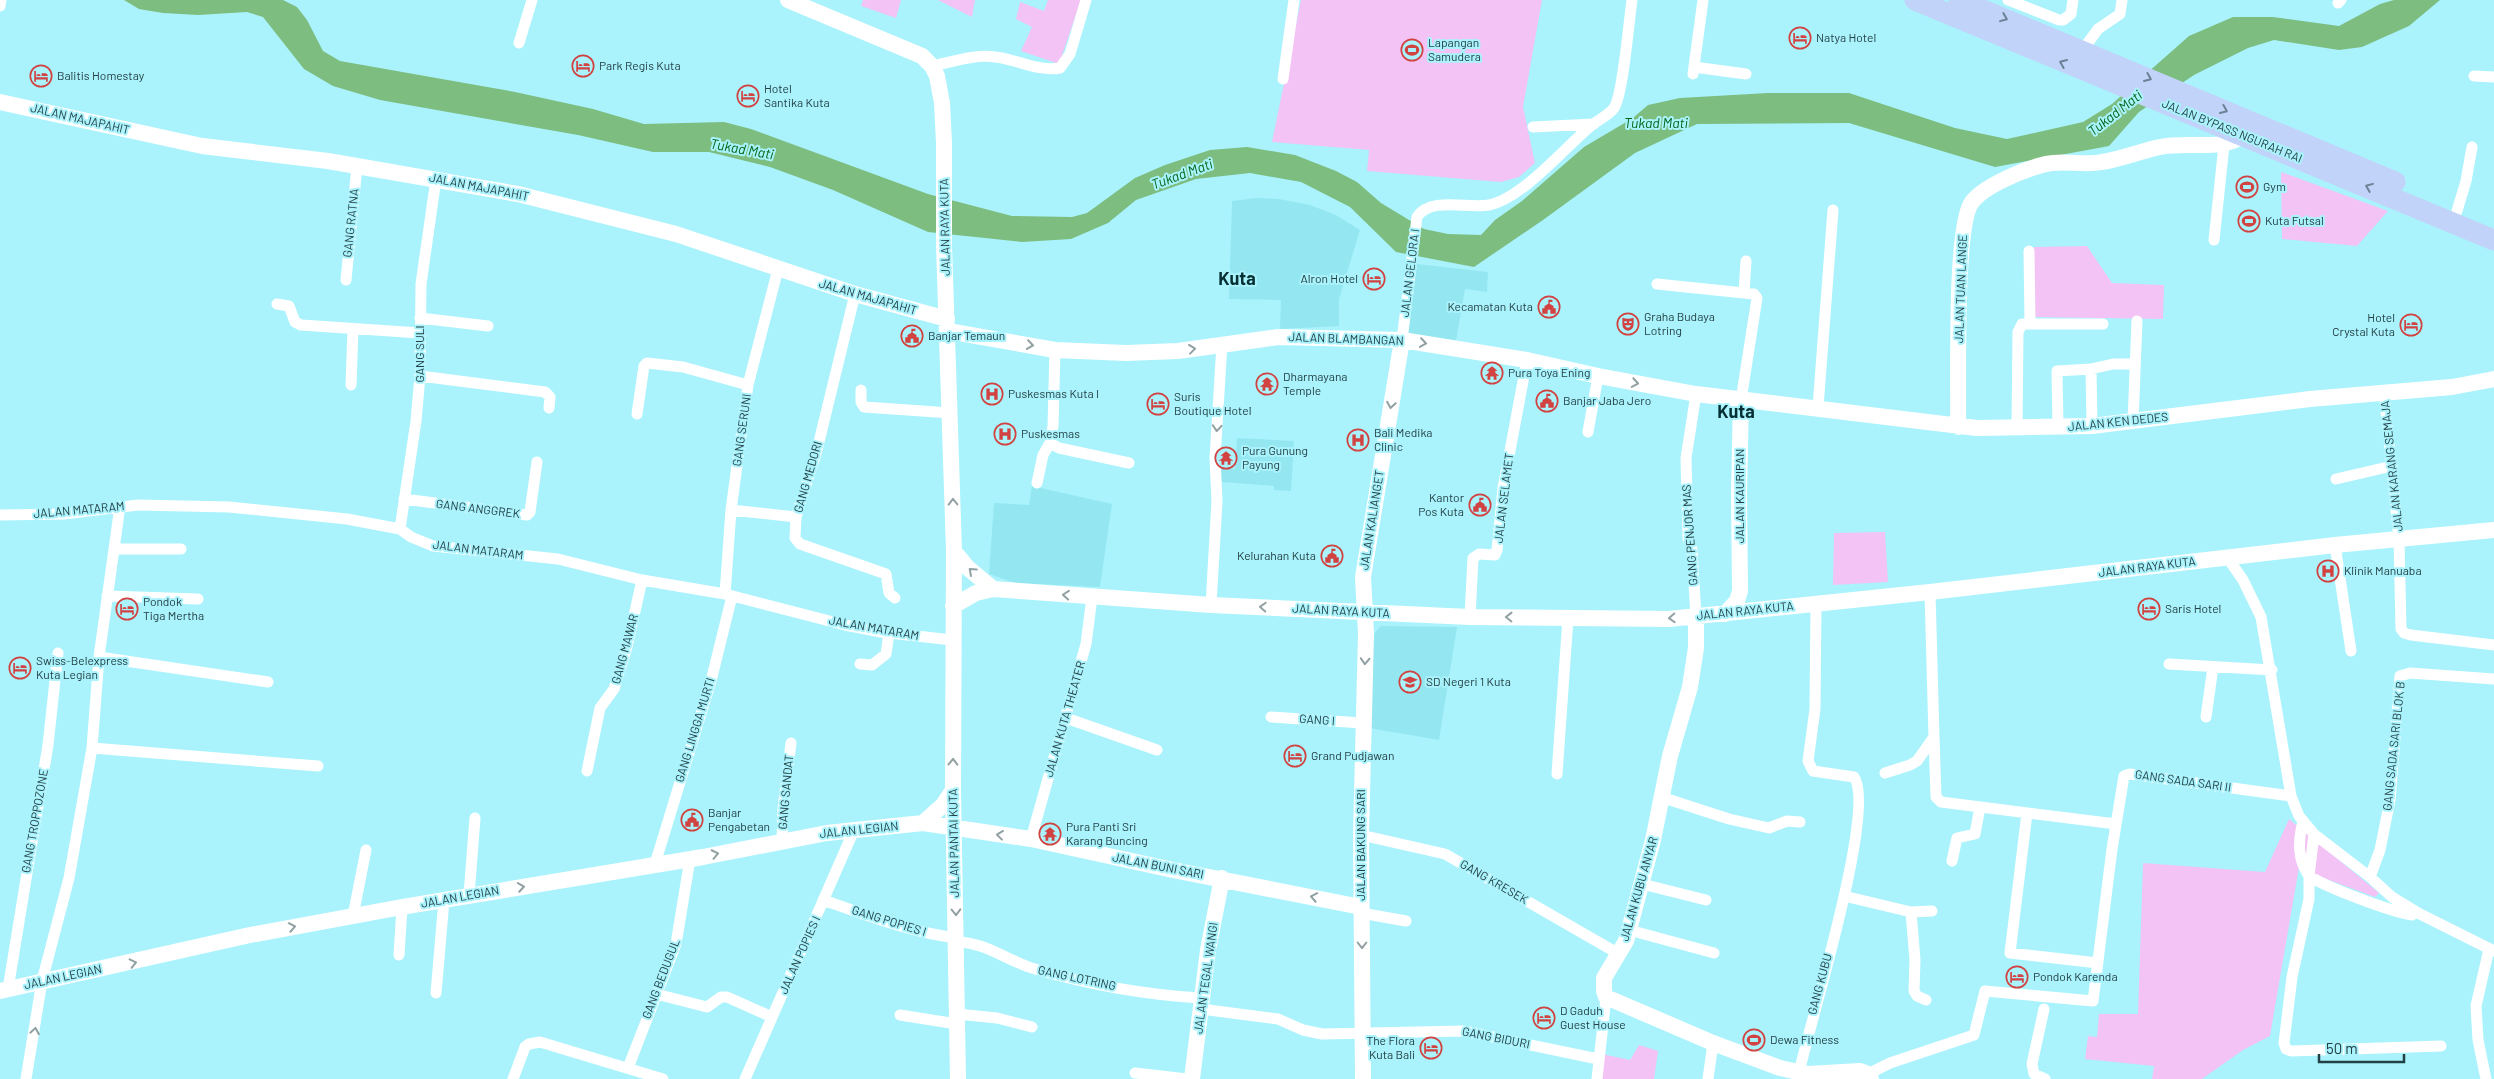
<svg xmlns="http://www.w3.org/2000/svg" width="2494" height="1079" font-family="Barlow,sans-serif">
	<rect width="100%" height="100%" fill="#aaf3fc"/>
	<path fill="#94e7f1" d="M1257 198 1279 199 1310 205 1336 215 1360 230 1339 299V326L1280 329 1281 300 1229 299 1232 201Z
		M1417 264 1488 272 1487 292 1465 289 1456 341 1408 334Z
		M1237 438 1294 441 1291 491 1274 490V486L1221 482 1216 468 1235 469Z
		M1032 486 1112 504 1100 587 1015 583 989 574 994 503 1029 505Z
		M1381 626 1457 627 1439 740 1369 728 1373 635Z"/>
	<path fill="#f2c3f4" d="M863 0H901L896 18 861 6Z
		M938 0H975L972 17Z
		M1048 0H1081L1059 64 1021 51 1032 27 1016 19 1020 2 1044 11Z
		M1301 0H1542L1523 107 1535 163 1519 177 1501 182 1367 171 1369 150 1272 142Z
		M2281 172 2388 211 2357 246 2282 239Z
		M2087 246 2112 283 2164 285 2163 319 2033 317 2034 247Z
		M1885 532 1888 582 1833 585 1834 533Z
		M2289 819 2379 893 2375 897 2313 874 2299 867 2270 1036 2243 1050 2202 1079H2152L2154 1066 2085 1059 2088 1036 2097 1037 2099 1014H2138L2143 863 2265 872Z
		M1639 1045 1658 1051 1654 1079H1601L1602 1054 1630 1060Z"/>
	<path fill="#7dbd80" d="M124 0H283L297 7 307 20 323 51 340 61 515 92 593 109 644 124 724 122 751 129 928 194 1012 216 1072 217 1087 213 1135 178 1165 165 1210 150 1247 147 1295 155 1336 171 1357 182 1381 203 1424 229 1448 234 1481 235 1495 220 1522 201 1584 147 1633 118 1648 105 1680 98 1768 93H1849L1955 128 2007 139 2083 122 2112 104 2189 36 2233 17H2273L2339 26 2380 4 2394 0H2440L2409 26 2362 47 2339 50 2274 40 2248 48 2194 75 2139 112 2109 146 1995 167 1849 123 1697 124 1635 153 1543 220 1474 267 1396 252 1350 207 1301 182 1250 173 1196 179 1136 200 1108 223 1071 239 1022 242 928 232 833 190 770 167 709 152H653L578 135 380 100 333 86 304 69 263 17 247 12 198 15 163 13 139 9Z"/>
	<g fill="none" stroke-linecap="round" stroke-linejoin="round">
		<path stroke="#fff" stroke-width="11" d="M2008 0 2059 20H2063L2071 14 2073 0
			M2338 3 2341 0
			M0 6 1 0
			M519 43 532 0
			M2082 51 2098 29 2120 14 2122 0
			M932 66C952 62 975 54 995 57 1016 59 1038 72 1060 68L1070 54 1086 0
			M1694 67 1746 74
			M1693 74 1703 0
			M2474 76 2494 77
			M1283 79 1294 0
			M1533 127 1594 124
			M2457 211 2466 181 2472 147
			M2214 240 2224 145
			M2029 251 2030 323
			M346 280 357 166
			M1657 284 1744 293
			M855 294 817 450 796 517 795 538 800 544 886 574 889 593 895 598
			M277 304 289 306 295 322 301 325 420 333
			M420 318 488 326
			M1402 340 1417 217C1431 196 1468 209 1489 205 1522 199 1566 146 1593 124 1600 119 1609 115 1614 108 1623 95 1629 20 1632 0
			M1055 350 1053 426 1050 443 1059 448 1129 463
			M2091 369 2092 426
			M420 376 545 392 550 397 549 408
			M351 385 353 329
			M861 390V402L864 407 951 413
			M2384 392 2399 539 2401 629 2404 633 2411 635 2494 645
			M1741 400 1757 298 1754 294 1744 293 1746 261
			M1818 407 1833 210
			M637 414 644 366 647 363 683 367 748 385
			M2133 422 2137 321
			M2017 428 2018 332 2022 324H2103
			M2058 428 2057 371 2091 369 2113 364H2135
			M1588 432 1598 376
			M2336 479 2392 466
			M1037 483 1043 455 1050 443
			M404 499 527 515 530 512 537 462
			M731 510 796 517
			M0 515 64 514 138 505 229 507 347 519 400 529 411 537 433 546 558 559 642 580 725 594 845 625 881 632 952 640
			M400 529 416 421 420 376 421 284 436 179
			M2335 545 2351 651
			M115 549H181
			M2227 557 2243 580 2261 617 2291 796 2299 816 2314 834 2370 877 2392 897 2418 913 2494 951
			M725 594 731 510 748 385 778 269
			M107 596 198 599
			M1211 605 1217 501 1215 458 1222 344
			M1470 617 1473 558 1479 554 1495 555 1497 550 1503 488 1527 360
			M1696 617 1692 550 1688 538 1686 458 1696 394
			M99 657 268 682
			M860 664 872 665 886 654 889 633
			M2169 664 2272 670
			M1271 717 1362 723
			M2206 717 2213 667
			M1066 718 1157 750
			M1934 737 1936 797 1941 802 2116 824
			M92 748 318 766
			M587 771 600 708 614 689 627 647 642 580
			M1885 773 1910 765 1917 761 1934 737 1930 592
			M1557 774 1568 618
			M1661 797 1729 819 1769 828 1787 821 1800 822
			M2027 813 2010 953 2098 963
			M2303 821C2298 841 2297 859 2309 876
			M1361 835 1445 854 1619 954
			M1031 839 1086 644 1092 597
			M782 841 783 809 791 743
			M1952 861 1957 838 1975 834 1980 807
			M655 864 711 681 732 596
			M2309 876 2314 834
			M2370 877 2380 850 2390 800 2400 676 2410 673 2494 679
			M1642 884 1706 900
			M469 895 475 818
			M1844 896 1911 912 1915 960 1914 991 1917 996 1926 1000
			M823 900C867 915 910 932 956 938
			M1911 912 1932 911
			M1361 913 1406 921
			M2412 915C2389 911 2328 888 2309 876V899L2292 977 2284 1043 2286 1049 2291 1051 2441 1046
			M353 916 366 850
			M1629 930 1714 953
			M956 942C986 942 1007 961 1035 969 1087 984 1147 995 1201 998
			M399 955 402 907
			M8 989 48 745 58 653
			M436 993 444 900
			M656 994 707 1007 721 997H727L772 1017
			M1201 1009 1278 1019 1303 1030 1322 1034 1464 1031 1598 1059
			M2044 1009 2032 1064 2034 1074 2045 1079
			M957 1014 997 1018 1032 1027
			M900 1015 957 1024
			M628 1068 676 944 690 859
			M1135 1073 1187 1079
			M1799 1073C1809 1025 1877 809 1854 777L1813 771 1808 761 1815 709 1816 603
			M1868 1074 1890 1063 1974 1035 1985 991 2093 1001 2112 849 2124 776 2130 774 2291 796
			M26 1079 42 981 69 878 92 748 99 657 120 506
			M513 1079 525 1047 529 1044 540 1042 663 1079
			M745 1079 854 830
			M1597 1079 1606 997
			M1708 1079 1713 1043
			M2486 1079 2478 1040 2476 1006 2489 949"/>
		<path stroke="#fff" stroke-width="16" d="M788 0 922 56 932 66 937 76 942 103 944 143V245L954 551 953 790 958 1079
			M0 102 202 146 328 161 518 194 676 234 855 294 947 319
			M948 331 1055 350 1126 353 1178 351 1278 337 1402 340 1527 360 1598 376 1696 394 1977 428 2092 426 2310 399 2452 387 2494 379
			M1958 427C1959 389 1954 224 1972 202 1984 186 2023 170 2042 165 2062 159 2082 166 2102 162 2122 159 2141 151 2160 147 2189 141 2220 152 2245 135
			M954 551 968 568 993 589
			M953 606 976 593 993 589 1211 605 1470 617 1669 619 1930 592 2335 545 2494 530
			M1725 614 1737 601 1740 591 1739 494 1741 400
			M1696 617V648L1690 687 1670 756 1653 840 1626 941 1604 978V991L1606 997 1713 1043 1780 1068 1808 1074 1860 1071 1868 1074 1871 1079
			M923 823 943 805 953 790
			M0 991 250 935 402 907 703 857 827 833 923 823 1031 839 1173 870 1361 907
			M1192 1079 1208 950 1222 878
			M1363 1079 1361 835 1366 634 1363 577 1402 340"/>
		<path stroke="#c2d3f9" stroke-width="21" d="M1915 0 2494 240
			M1959 0 2395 182"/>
	</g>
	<defs><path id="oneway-chevron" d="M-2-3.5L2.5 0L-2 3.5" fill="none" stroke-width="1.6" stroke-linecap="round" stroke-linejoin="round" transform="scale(1.25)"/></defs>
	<g stroke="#6b8396">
		<use href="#oneway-chevron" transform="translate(2004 18) rotate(22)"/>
		<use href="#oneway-chevron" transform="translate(2063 63) rotate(-157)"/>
		<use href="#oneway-chevron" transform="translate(2148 78) rotate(23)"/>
		<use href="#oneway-chevron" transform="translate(2224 110) rotate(23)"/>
		<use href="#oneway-chevron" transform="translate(2369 187) rotate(-158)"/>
	</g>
	<g stroke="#91a0a2">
		<use href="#oneway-chevron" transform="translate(1423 343) rotate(8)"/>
		<use href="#oneway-chevron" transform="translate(1030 345) rotate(8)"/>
		<use href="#oneway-chevron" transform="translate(1192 349) rotate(-7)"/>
		<use href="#oneway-chevron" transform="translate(1635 383) rotate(10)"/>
		<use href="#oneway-chevron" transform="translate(1391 405) rotate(99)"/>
		<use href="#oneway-chevron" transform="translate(1217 428) rotate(94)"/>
		<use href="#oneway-chevron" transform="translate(953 502) rotate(-91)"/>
		<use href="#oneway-chevron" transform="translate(972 571) rotate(-138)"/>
		<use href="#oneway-chevron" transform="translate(1066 595) rotate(-175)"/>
		<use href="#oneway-chevron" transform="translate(1263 607) rotate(-177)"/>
		<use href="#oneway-chevron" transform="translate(1509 617) rotate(-179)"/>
		<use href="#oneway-chevron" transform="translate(1672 618) rotate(177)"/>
		<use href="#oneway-chevron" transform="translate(1365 661) rotate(93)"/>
		<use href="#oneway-chevron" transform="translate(953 762) rotate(-89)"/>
		<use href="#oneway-chevron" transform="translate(1000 835) rotate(-173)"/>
		<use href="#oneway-chevron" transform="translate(715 854) rotate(-12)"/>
		<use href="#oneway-chevron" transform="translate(521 887) rotate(-9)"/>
		<use href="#oneway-chevron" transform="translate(1314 897) rotate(-169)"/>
		<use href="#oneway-chevron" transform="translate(956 912) rotate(89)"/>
		<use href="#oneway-chevron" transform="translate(292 927) rotate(-11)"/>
		<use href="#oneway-chevron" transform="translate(1362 945) rotate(90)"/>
		<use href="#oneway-chevron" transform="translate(133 963) rotate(-13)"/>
		<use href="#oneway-chevron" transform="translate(35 1031) rotate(-80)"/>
	</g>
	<defs>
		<g id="hotel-ring" transform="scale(1.125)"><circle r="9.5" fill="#aaf3fc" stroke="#d14240" stroke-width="1.5"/><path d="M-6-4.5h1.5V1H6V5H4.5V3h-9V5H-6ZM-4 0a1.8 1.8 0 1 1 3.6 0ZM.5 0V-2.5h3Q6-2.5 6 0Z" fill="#d14240"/></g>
		<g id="stadium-ring" transform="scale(1.125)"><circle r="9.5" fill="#aaf3fc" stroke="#d14240" stroke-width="1.5"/><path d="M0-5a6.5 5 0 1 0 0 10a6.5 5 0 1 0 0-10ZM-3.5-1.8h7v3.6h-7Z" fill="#d14240"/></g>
		<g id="civic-ring" transform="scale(1.125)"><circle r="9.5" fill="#aaf3fc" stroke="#d14240" stroke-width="1.5"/><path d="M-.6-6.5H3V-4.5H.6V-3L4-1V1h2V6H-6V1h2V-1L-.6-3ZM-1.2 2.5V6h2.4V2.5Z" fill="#d14240"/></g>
		<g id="theatre-ring" transform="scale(1.125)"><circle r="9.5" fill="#aaf3fc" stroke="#d14240" stroke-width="1.5"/><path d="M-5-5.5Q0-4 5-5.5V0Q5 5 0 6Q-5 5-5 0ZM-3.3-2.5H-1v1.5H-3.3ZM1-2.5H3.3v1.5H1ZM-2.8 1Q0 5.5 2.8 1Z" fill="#d14240"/></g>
		<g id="temple-ring" transform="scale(1.125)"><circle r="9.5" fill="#aaf3fc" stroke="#d14240" stroke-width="1.5"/><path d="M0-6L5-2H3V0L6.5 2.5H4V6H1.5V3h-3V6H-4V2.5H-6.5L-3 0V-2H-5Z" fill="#d14240"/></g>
		<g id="hospital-ring" transform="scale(1.125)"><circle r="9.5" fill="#aaf3fc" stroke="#d14240" stroke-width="1.5"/><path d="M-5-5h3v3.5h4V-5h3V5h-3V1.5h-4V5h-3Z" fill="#d14240"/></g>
		<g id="school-ring" transform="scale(1.125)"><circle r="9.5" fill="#aaf3fc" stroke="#d14240" stroke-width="1.5"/><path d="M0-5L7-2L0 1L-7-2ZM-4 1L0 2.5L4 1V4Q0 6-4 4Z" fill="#d14240"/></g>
	</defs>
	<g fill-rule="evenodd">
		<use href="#hotel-ring" x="1800" y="38"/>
		<use href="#stadium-ring" x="1412" y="50"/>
		<use href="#hotel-ring" x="583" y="66"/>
		<use href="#hotel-ring" x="41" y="76"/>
		<use href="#hotel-ring" x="748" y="96"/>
		<use href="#stadium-ring" x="2247" y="187"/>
		<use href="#stadium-ring" x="2249" y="221"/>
		<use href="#hotel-ring" x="1374" y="279"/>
		<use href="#civic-ring" x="1549" y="307"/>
		<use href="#theatre-ring" x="1628" y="324"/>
		<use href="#hotel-ring" x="2411" y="325"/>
		<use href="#civic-ring" x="912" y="336"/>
		<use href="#temple-ring" x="1492" y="373"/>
		<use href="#temple-ring" x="1267" y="384"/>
		<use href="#hospital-ring" x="992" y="394"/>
		<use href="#civic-ring" x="1547" y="401"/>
		<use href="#hotel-ring" x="1158" y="404"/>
		<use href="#hospital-ring" x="1005" y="434"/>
		<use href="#hospital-ring" x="1358" y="440"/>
		<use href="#temple-ring" x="1226" y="458"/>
		<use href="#civic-ring" x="1480" y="505"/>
		<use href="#civic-ring" x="1332" y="556"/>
		<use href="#hospital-ring" x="2328" y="571"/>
		<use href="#hotel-ring" x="127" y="609"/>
		<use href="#hotel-ring" x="2149" y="609"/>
		<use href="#hotel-ring" x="20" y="668"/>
		<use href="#school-ring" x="1410" y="682"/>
		<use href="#hotel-ring" x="1295" y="756"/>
		<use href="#civic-ring" x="692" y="820"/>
		<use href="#temple-ring" x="1050" y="834"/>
		<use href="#hotel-ring" x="2017" y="977"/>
		<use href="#hotel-ring" x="1544" y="1018"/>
		<use href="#stadium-ring" x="1754" y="1040"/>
		<use href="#hotel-ring" x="1431" y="1048"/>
	</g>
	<g text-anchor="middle" stroke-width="4" stroke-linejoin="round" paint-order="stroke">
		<g font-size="12" fill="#234145" stroke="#aaf3fc" text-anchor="start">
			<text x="1816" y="42">Natya Hotel</text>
			<text x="1428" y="47">Lapangan<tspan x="1428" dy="14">Samudera</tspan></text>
			<text x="599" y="70">Park Regis Kuta</text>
			<text x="57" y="80">Balitis Homestay</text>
			<text x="764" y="93">Hotel<tspan x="764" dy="14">Santika Kuta</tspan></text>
			<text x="2263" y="191">Gym</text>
			<text x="2265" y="225">Kuta Futsal</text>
			<text x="1358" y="283" text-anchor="end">Alron Hotel</text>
			<text x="1533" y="311" text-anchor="end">Kecamatan Kuta</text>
			<text x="1644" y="321">Graha Budaya<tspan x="1644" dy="14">Lotring</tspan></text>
			<text x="2395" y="322" text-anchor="end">Hotel<tspan x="2395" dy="14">Crystal Kuta</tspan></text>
			<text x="928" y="340">Banjar Temaun</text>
			<text x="1508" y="377">Pura Toya Ening</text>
			<text x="1283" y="381">Dharmayana<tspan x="1283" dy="14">Temple</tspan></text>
			<text x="1008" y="398">Puskesmas Kuta I</text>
			<text x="1174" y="401">Suris<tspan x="1174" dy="14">Boutique Hotel</tspan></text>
			<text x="1563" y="405">Banjar Jaba Jero</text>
			<text x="1374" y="437">Bali Medika<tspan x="1374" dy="14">Clinic</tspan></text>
			<text x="1021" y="438">Puskesmas</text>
			<text x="1242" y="455">Pura Gunung<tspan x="1242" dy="14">Payung</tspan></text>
			<text x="1464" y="502" text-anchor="end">Kantor<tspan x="1464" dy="14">Pos Kuta</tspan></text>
			<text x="1316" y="560" text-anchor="end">Kelurahan Kuta</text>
			<text x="2344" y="575">Klinik Manuaba</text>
			<text x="143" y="606">Pondok<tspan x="143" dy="14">Tiga Mertha</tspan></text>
			<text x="2165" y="613">Saris Hotel</text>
			<text x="36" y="665">Swiss-Belexpress<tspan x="36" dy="14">Kuta Legian</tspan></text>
			<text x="1426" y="686">SD Negeri 1 Kuta</text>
			<text x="1311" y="760">Grand Pudjawan</text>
			<text x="708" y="817">Banjar<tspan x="708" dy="14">Pengabetan</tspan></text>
			<text x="1066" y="831">Pura Panti Sri<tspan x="1066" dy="14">Karang Buncing</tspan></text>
			<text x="2033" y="981">Pondok Karenda</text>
			<text x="1560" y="1015">D Gaduh<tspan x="1560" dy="14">Guest House</tspan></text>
			<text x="1770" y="1044">Dewa Fitness</text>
			<text x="1415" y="1045" text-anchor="end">The Flora<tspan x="1415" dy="14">Kuta Bali</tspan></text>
		</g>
		<g font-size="12" fill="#234145" stroke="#aaf3fc">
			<text transform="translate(80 119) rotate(13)" y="4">JALAN MAJAPAHIT</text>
			<text transform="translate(2232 131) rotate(22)" y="4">JALAN BYPASS NGURAH RAI</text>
			<text transform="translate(479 187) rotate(11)" y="4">JALAN MAJAPAHIT</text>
			<text transform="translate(351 223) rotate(-84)" y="4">GANG RATNA</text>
			<text transform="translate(945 227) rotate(-91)" y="4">JALAN RAYA KUTA</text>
			<text transform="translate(1410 273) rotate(-83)" y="4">JALAN GELORA I</text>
			<text transform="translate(1961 289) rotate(-88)" y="4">JALAN TUAN LANGE</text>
			<text transform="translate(868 297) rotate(16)" y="4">JALAN MAJAPAHIT</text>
			<text transform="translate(1346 339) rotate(2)" y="4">JALAN BLAMBANGAN</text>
			<text transform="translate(420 354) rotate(-90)" y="4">GANG SULI</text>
			<text transform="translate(2118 422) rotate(-6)" y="4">JALAN KEN DEDES</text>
			<text transform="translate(742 430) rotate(-82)" y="4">GANG SERUNI</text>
			<text transform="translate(2392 466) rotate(-96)" y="4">JALAN KARANG SEMAJA</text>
			<text transform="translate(808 477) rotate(-74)" y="4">GANG MEDORI</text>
			<text transform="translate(1740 496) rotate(-90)" y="4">JALAN KAURIPAN</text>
			<text transform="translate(1504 498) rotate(-83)" y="4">JALAN SELAMET</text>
			<text transform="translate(478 509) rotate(7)" y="4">GANG ANGGREK</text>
			<text transform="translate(79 510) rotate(-5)" y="4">JALAN MATARAM</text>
			<text transform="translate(1372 520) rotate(-81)" y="4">JALAN KALIANGET</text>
			<text transform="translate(1690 535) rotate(-94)" y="4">GANG PENJOR MAS</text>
			<text transform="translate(478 550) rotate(7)" y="4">JALAN MATARAM</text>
			<text transform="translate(2147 567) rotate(-7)" y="4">JALAN RAYA KUTA</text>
			<text transform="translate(1341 611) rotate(3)" y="4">JALAN RAYA KUTA</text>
			<text transform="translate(1745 611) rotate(-6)" y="4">JALAN RAYA KUTA</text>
			<text transform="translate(874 628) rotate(10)" y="4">JALAN MATARAM</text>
			<text transform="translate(625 649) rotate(-75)" y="4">GANG MAWAR</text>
			<text transform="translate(1065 719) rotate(-74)" y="4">JALAN KUTA THEATER</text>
			<text transform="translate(1317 720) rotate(4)" y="4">GANG I</text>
			<text transform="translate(695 730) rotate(-73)" y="4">GANG LINGGA MURTI</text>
			<text transform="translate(2394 746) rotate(-84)" y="4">GANG SADA SARI BLOK B</text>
			<text transform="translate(2183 781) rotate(8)" y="4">GANG SADA SARI II</text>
			<text transform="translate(786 792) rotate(-85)" y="4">GANG SANDAT</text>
			<text transform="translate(35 821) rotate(-80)" y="4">GANG TROPPOZONE</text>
			<text transform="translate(859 830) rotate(-6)" y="4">JALAN LEGIAN</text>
			<text transform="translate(954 843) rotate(-91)" y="4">JALAN PANTAI KUTA</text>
			<text transform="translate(1361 845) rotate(-90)" y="4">JALAN BAKUNG SARI</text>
			<text transform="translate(1158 866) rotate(11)" y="4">JALAN BUNI SARI</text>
			<text transform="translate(1494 882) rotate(30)" y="4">GANG KRESEK</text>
			<text transform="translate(1639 889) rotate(-74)" y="4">JALAN KUBU ANYAR</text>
			<text transform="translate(460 897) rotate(-10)" y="4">JALAN LEGIAN</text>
			<text transform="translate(889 921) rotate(17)" y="4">GANG POPIES I</text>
			<text transform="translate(800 955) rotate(-66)" y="4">JALAN POPIES I</text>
			<text transform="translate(63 977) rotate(-12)" y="4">JALAN LEGIAN</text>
			<text transform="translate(1077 978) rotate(12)" y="4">GANG LOTRING</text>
			<text transform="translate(1206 978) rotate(-82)" y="4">JALAN TEGAL WANGI</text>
			<text transform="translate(661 979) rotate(-69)" y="4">GANG BEDUGUL</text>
			<text transform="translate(1820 984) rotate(-75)" y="4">GANG KUBU</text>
			<text transform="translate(1496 1038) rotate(11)" y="4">GANG BIDURI</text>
		</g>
		<g font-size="14" font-style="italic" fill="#006619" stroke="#aaf3fc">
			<text transform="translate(2115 113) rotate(-38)" y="5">Tukad Mati</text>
			<text x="1656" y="128">Tukad Mati</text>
			<text transform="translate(742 149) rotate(10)" y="5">Tukad Mati</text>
			<text transform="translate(1182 174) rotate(-20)" y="5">Tukad Mati</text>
		</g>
		<g font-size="18" font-weight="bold" fill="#063034" stroke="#aaf3fc">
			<text x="1237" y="285">Kuta</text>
			<text x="1736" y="418">Kuta</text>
		</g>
	</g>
	<path d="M2319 1054v8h85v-8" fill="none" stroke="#234145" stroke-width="2.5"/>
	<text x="2326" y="1054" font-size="15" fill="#234145" stroke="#aaf3fc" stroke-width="4" paint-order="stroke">50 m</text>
</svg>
